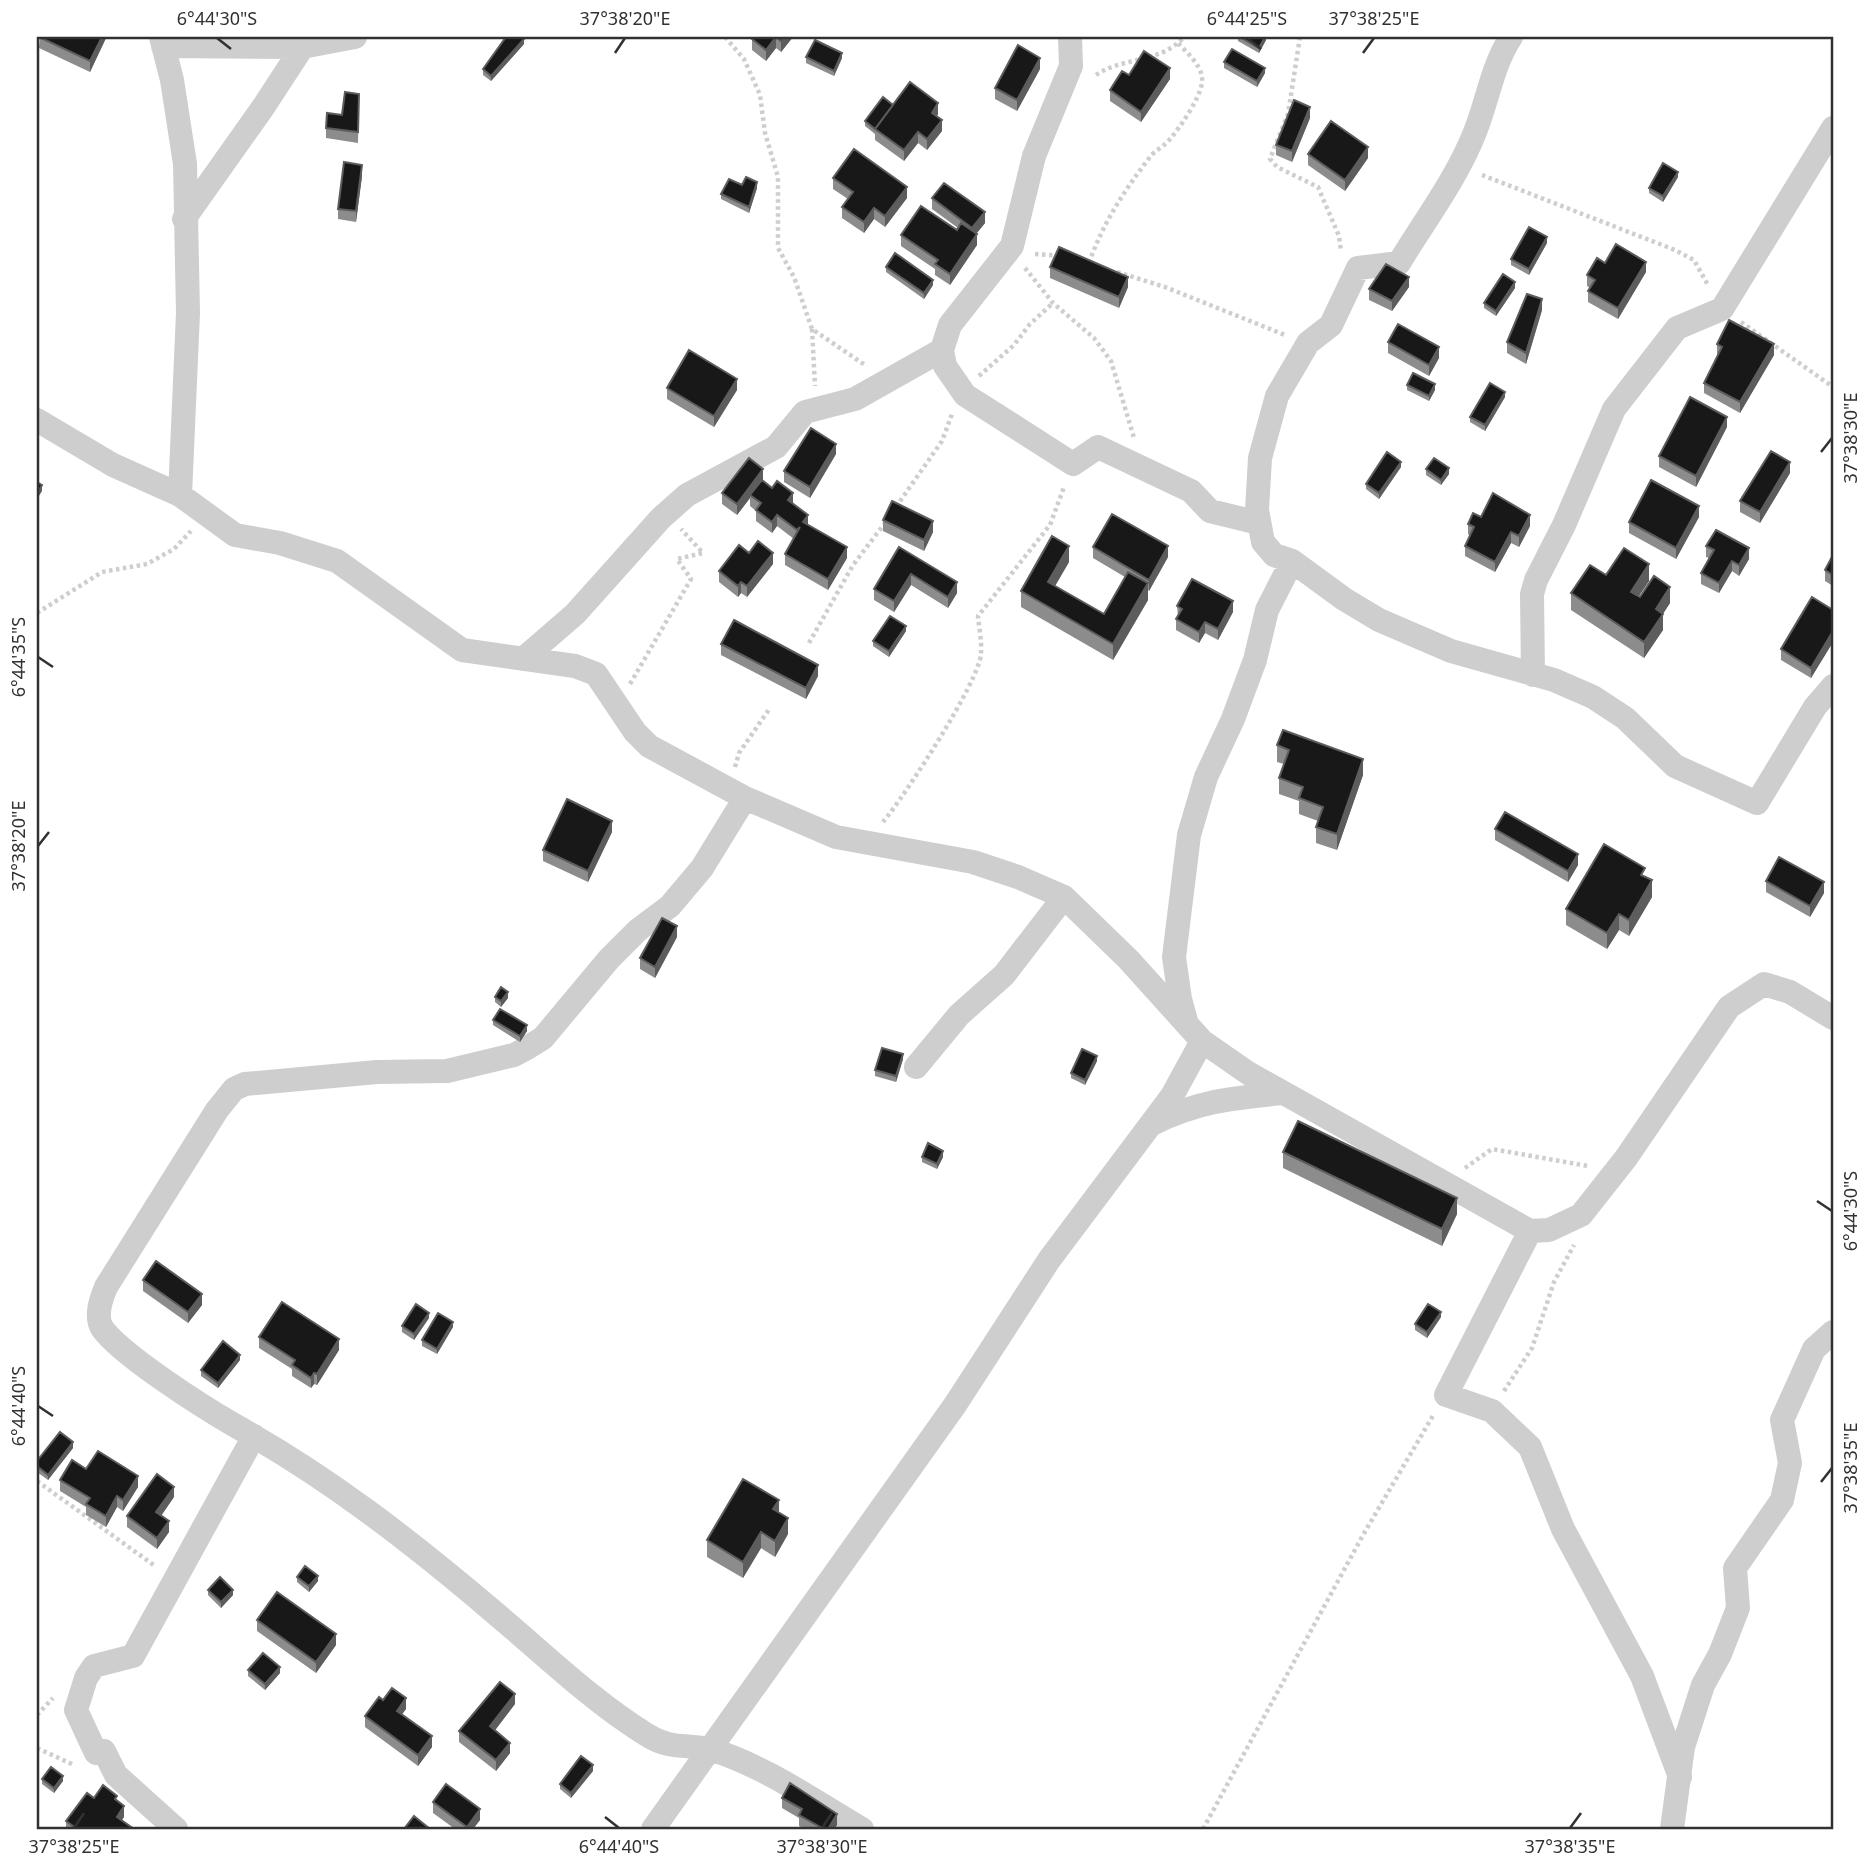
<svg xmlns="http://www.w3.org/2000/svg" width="1870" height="1866" font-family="'Noto Sans',sans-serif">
	<rect width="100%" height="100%" fill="#fff"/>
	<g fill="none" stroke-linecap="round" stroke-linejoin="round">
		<path stroke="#cecece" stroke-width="4.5" stroke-dasharray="3.5 3.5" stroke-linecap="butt" d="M725 37 744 59 760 95 765 133 778 177V248L794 277 812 329 865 365
			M1300 37 1288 114 1270 159 1277 167 1318 187 1339 236 1341 251
			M1096 75C1124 56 1160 64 1184 37
			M1482 175 1675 250 1694 260 1708 285
			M1035 254 1061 256
			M1089 263C1103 223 1124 191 1150 157 1155 150 1165 146 1170 139 1181 126 1199 100 1202 83 1204 67 1188 54 1178 43
			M1025 268 1053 303 1094 338 1111 361 1134 438
			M1117 272 1165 287 1285 335
			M1741 322 1833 387
			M812 329 815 386
			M979 376 1014 345 1030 324 1053 303
			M896 507 942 441 952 414
			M37 613 102 572 147 564 174 549 191 531
			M809 643 853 565 885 523
			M630 684 691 579 677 559 703 553 681 529
			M735 767 739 753 770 708
			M883 822C904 797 979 682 981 654 982 642 979 628 978 616L1050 525 1064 487
			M1465 1168 1492 1149 1588 1166
			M1504 1391 1532 1348 1554 1282 1574 1245
			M37 1481 155 1566
			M37 1715 53 1698
			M37 1748 74 1765
			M1203 1829 1363 1535 1434 1414"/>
		<path stroke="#cecece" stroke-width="24" d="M161 37 172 80 185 164 188 313 180 495
			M1070 37 1071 66 1034 156 1012 246 950 325 942 350 945 366 965 395 1073 464 1098 447 1191 491 1210 511 1259 523
			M1511 37C1492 66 1488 100 1475 132 1457 178 1425 220 1399 263L1358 268 1331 325 1308 343 1277 396 1260 458 1257 510 1263 542 1274 555 1292 561 1344 599 1379 620 1451 651 1554 680 1593 697 1625 718 1675 766 1757 803 1815 707 1833 686
			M163 46 302 47 355 37
			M184 219 264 106 309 37
			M37 420 113 465 180 495 235 535 280 543 337 561 462 650 575 666 596 674 635 732 649 746 745 798 836 837 973 862 1018 877 1064 897 1128 959 1202 1041 1248 1073 1530 1231 1549 1230 1581 1215 1626 1158 1729 1007 1764 984 1790 992 1833 1018
			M523 659 575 614 661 518 687 495 776 447 805 412 855 399 942 350
			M1533 675 1532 594 1536 580 1564 525 1614 409 1677 328 1722 309 1833 128
			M745 798 702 868 670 906 638 930 609 959 543 1038 527 1048 514 1055 447 1071 377 1072 245 1084 234 1089 217 1110 106 1287C101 1299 95 1316 102 1328 121 1355 203 1407 234 1425 328 1477 413 1543 495 1613 544 1654 592 1701 647 1735 672 1751 690 1743 713 1750 766 1767 814 1801 862 1829
			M1186 1021 1180 999 1174 957 1189 835 1206 777 1233 719 1255 660 1267 610 1292 561
			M916 1067 959 1015 1004 975 1064 897
			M1152 1124C1198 1101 1233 1098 1283 1093
			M1530 1231 1446 1395 1492 1411 1530 1447 1563 1529 1642 1676 1680 1777
			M176 1829 116 1775 104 1751 96 1753 76 1710 86 1678 94 1666 133 1656 254 1436
			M653 1829 955 1405 1049 1260 1172 1096 1202 1041
			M1672 1829 1683 1747 1703 1685 1720 1654 1738 1608 1735 1568 1782 1500 1790 1463 1782 1420 1814 1349 1833 1332"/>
	</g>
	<path fill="#8c8c8c" d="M40 37H106V38L90 72 39 48Z
		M793 37 781 52 776 48 766 61 752 50V39Z
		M1238 37H1266V40L1259 53 1238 41Z
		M524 44 491 81 483 75V69Z
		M806 57 842 58 834 76 806 63Z
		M1224 62 1265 73 1257 87 1224 68Z
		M1040 69 1017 111 995 99V88Z
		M1129 75 1170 79 1141 122 1110 101V90Z
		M359 94 358 143 326 138V128L342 115Z
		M893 105 938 114 937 116 942 131 927 150 918 143 904 161 875 140V134L865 126V121Z
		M1310 118 1292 162 1276 155V145Z
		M1308 154 1368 158 1345 191 1308 165Z
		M362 176 356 222 338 219V209Z
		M1678 177 1663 202 1649 193V188Z
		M833 178 907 198 885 227 874 219 864 233 842 218V207L848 199 833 189Z
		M742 185 757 188 749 213 721 199V194Z
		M932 198 985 223 976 234 977 245 950 285 935 275V269L901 246V235L957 230 958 228 932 209Z
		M1547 243 1529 275 1511 265V259Z
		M1605 263 1646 272 1618 319 1588 302V291L1590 288 1587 286V275Z
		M886 267 933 285 924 299 886 272Z
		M1050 267 1128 287 1119 308 1050 278Z
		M1409 287 1392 311 1369 300V289Z
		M1515 288 1496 316 1484 308V303Z
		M1542 310 1526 364 1507 353V342Z
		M1388 342 1439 358 1429 376 1388 353Z
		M1717 344 1774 355 1740 413 1704 393V383L1718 356 1717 355Z
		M1407 385 1435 390 1429 401 1407 390Z
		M667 388 737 390 714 427 667 399Z
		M1505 397 1485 431 1470 422V417Z
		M1727 427 1696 487 1659 467V456Z
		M836 454 810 498 784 482V471Z
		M1401 467 1379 499 1366 489V484Z
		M1426 469 1449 474 1441 485 1426 475Z
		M1790 473 1760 523 1740 512V501Z
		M763 480 793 504 808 525 847 558 828 590 785 565V554L794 539 777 526 772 533 756 521V511L750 506V498L737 515 722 504V493Z
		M1481 517 1530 526 1519 547 1511 543 1495 572 1465 556V546L1470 536 1468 534V524Z
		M1699 517 1676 559 1629 533V522Z
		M883 520 933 532 924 551 883 531Z
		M1706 546 1749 559 1739 576 1732 571 1719 593 1701 584V573L1709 558 1706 557Z
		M899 547 957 593 948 608 911 585 894 612 874 600V589Z
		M1093 547 1168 557 1149 591 1148 590V600L1113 660 1021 607V591L1069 562 1055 586 1104 614 1125 577 1093 558Z
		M749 553 773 564 747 597 741 593 738 597 719 582V571Z
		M1833 555V586L1825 581V570Z
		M1606 575 1649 581 1638 597 1670 603 1663 613V630L1644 658 1571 610V593Z
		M1177 606 1233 612 1218 640 1205 633 1199 643 1176 630V619L1178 617Z
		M1833 610V642L1811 678 1781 660V649Z
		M906 631 889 657 873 646V641Z
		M721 644 818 676 806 699 721 655Z
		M1277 745 1363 775 1337 850 1316 843V827L1318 821 1299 814V801L1279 794V778L1284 764 1277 762Z
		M1495 829 1578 865 1568 882 1495 840Z
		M612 832 588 882 543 861V850Z
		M1645 877 1652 897 1629 936 1619 930 1607 949 1566 925V909Z
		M1766 881 1824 893 1810 917 1766 892Z
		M677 937 655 978 640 969V958Z
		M495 997 508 998 501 1007 495 1002Z
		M493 1020 527 1031 520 1042 493 1025Z
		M903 1059 896 1082 875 1076V1070Z
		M1097 1061 1085 1085 1071 1078V1073Z
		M1283 1152 1457 1214 1442 1246 1283 1168Z
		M922 1157H943L937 1169 922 1162Z
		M143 1280 202 1305 188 1323 143 1291Z
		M1441 1317 1427 1338 1415 1330V1324Z
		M429 1318 414 1340 402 1332V1326Z
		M453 1327 437 1354 422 1346V1340Z
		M259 1337 339 1350 317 1385 314 1384 311 1388 292 1376V1369L259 1348Z
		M240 1360 218 1388 201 1376V1370Z
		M73 1448 48 1480 37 1472V1461Z
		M86 1469 138 1487 123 1511 117 1507 106 1527 86 1515V1507L60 1491V1480Z
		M174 1497 161 1516 169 1532 157 1549 127 1527V1516Z
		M779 1513 788 1534 775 1557 761 1548 743 1578 707 1557V1540Z
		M297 1577 318 1581 309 1592 297 1582Z
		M208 1590 233 1595 221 1608 208 1595Z
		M257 1620 336 1645 316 1673 257 1631Z
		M248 1670 280 1673 265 1690 248 1676Z
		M383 1700 406 1709 402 1714 432 1747 418 1766 365 1727V1716Z
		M515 1704 495 1730 510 1753 496 1771 459 1742V1731Z
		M593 1771 571 1798 560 1789V1784Z
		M42 1779 63 1781 54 1793 42 1784Z
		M94 1798 117 1801 124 1817 122 1820 134 1829H66V1821Z
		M782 1798 837 1825 834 1829H805L799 1826V1818L782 1808Z
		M433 1802 480 1820 473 1829H455L433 1813Z"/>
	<path fill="#5d5d5d" d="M102 37H106V38L90 72V61Z
		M776 37V48L766 61V50Z
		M784 37H793L781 52V41Z
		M1265 37H1266V40L1259 53V48Z
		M524 39V44L491 81V76Z
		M842 53V58L834 76V71Z
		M1040 58V69L1017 111V100Z
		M1170 68V79L1141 122V112Z
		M1265 68V73L1257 87V81Z
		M938 103V114L932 124V113Z
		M1310 107V118L1292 162V151Z
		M942 120V131L927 150V139Z
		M918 132V143L904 161V150Z
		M1368 147V158L1345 191V180Z
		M362 165V176L356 222V211Z
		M1678 172V177L1663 202V196Z
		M757 182V188L749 213V207Z
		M907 187V198L885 227V216Z
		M874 208V219L864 233V222Z
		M985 212V223L972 239V228Z
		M977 234V245L950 285V274Z
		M1547 237V243L1529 275V269Z
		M1646 262V272L1618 319V308Z
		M1128 277V287L1119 308V297Z
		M1409 277V287L1392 311V301Z
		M933 280V285L924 299V293Z
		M1515 282V288L1496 316V311Z
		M1542 299V310L1526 364V353Z
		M1774 344V355L1740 413V402Z
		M1439 347V358L1429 376V365Z
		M737 379V390L714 427V416Z
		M1435 384V390L1429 401V396Z
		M1505 392V397L1485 431V425Z
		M1727 417V427L1696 487V476Z
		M836 444V454L810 498V487Z
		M1401 462V467L1379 499V493Z
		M1790 462V473L1760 523V512Z
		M1449 468V474L1441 485V480Z
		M763 469V480L752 496 750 495V498L737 515V504Z
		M42 485V491L37 499V494Z
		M793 493V504L788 500Z
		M1699 506V517L1676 559V548Z
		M777 515V526L772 533V522Z
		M808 515V526L803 522Z
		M1530 515V526L1519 547V536Z
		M933 521V532L924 551V540Z
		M1511 532V543L1495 572V562Z
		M1069 546V562L1048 598V582Z
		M1168 546V557L1149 591V580Z
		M847 547V558L828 590V579Z
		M1749 548V559L1739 576V565Z
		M773 553V564L747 597V586Z
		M1732 561V571L1719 593V583Z
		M1649 564V581L1631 608V592Z
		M911 574V585L894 612V601Z
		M741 582V593L738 597V586Z
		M957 582V593L948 608V597Z
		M1148 583V600L1113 660V644Z
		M1670 587V603L1656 625V609Z
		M1233 601V612L1218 640V629Z
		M1663 614V630L1644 658V642Z
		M1205 622V633L1199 643V632Z
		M906 626V631L889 657V651Z
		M1833 631V642L1811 678V668Z
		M818 665V676L806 699V688Z
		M1363 759V775L1337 850V834Z
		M612 821V832L588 882V871Z
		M1578 854V865L1568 882V871Z
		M1652 880V897L1629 936V920Z
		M1824 882V893L1810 917V906Z
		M1619 914V930L1607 949V933Z
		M677 926V937L655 978V967Z
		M508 992V998L501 1007V1001Z
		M527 1025V1031L520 1042V1036Z
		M903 1054V1059L896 1082V1076Z
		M1097 1056V1061L1085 1085V1080Z
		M943 1151V1157L937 1169V1164Z
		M1457 1198V1214L1442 1246V1229Z
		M202 1294V1305L188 1323V1312Z
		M1441 1312V1317L1427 1338V1332Z
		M429 1313V1318L414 1340V1334Z
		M453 1322V1327L437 1354V1349Z
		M339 1339V1350L317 1385V1374Z
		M240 1355V1360L218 1388V1383Z
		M314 1373V1384L311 1388V1378Z
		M73 1442V1448L48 1480V1475Z
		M138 1476V1487L123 1511V1500Z
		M174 1487V1497L156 1523V1512Z
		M117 1496V1507L106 1527V1516Z
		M779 1500V1516L773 1509Z
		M788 1518V1534L775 1557V1541Z
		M169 1521V1532L157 1549V1538Z
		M761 1532V1548L743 1578V1562Z
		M318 1576V1581L309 1592V1586Z
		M233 1590V1595L221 1608V1602Z
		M336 1634V1645L316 1673V1662Z
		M280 1667V1673L265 1690V1684Z
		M515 1694V1704L490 1737V1726Z
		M406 1698V1709L397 1721V1711Z
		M432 1736V1747L418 1766V1755Z
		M510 1743V1753L496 1771V1760Z
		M593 1765V1771L571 1798V1793Z
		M63 1776V1781L54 1793V1788Z
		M124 1806V1817L117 1827V1817Z
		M480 1809V1820L473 1829H467V1827Z
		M837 1814V1825L834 1829H828Z"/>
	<path fill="#181818" stroke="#5d5d5d" stroke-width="2" d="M39 37H102L90 61Z
		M506 37H522L524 39 491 76 483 69Z
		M753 37H784L781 41 776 37 766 50 752 39Z
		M1240 37H1265L1259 48Z
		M815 40 842 53 834 71 806 57Z
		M1018 45 1040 58 1017 100 995 88Z
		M1232 49 1265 68 1257 81 1224 62Z
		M1144 51 1170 68 1141 112 1110 90 1122 71 1129 75Z
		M910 82 938 103 932 113 942 120 927 139 918 132 904 150 875 129Z
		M345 92 359 94 358 132 326 128 327 113 342 115Z
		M883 97 893 105 875 129 865 121Z
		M1294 100 1310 107 1292 151 1276 145Z
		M1331 121 1368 147 1345 180 1308 154Z
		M854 149 907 187 885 216 874 208 864 222 842 207 853 192 833 178Z
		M344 162 362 165 356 211 338 209Z
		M1663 163 1678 172 1663 196 1649 188Z
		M746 177 757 182 749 207 721 194 729 179 742 185Z
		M944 183 985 212 972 228 932 198Z
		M921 206 957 230 961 223 977 234 950 274 935 264 938 260 901 235Z
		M1529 227 1547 237 1529 269 1511 259Z
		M1616 244 1646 262 1618 308 1588 291 1595 280 1587 275 1597 258 1605 263Z
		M1059 247 1128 277 1119 297 1050 267Z
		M895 253 933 280 924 293 886 267Z
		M1386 264 1409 277 1392 301 1369 289Z
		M1503 274 1515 282 1496 311 1484 303Z
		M1527 294 1542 299 1526 353 1507 342Z
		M1729 320 1774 344 1740 402 1704 383 1722 347 1717 344Z
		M1398 324 1439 347 1429 365 1388 342Z
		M689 350 737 379 714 416 667 388Z
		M1413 373 1435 384 1429 396 1407 385Z
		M1490 383 1505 392 1485 425 1470 417Z
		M1690 397 1727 417 1696 476 1659 456Z
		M811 428 836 444 810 487 784 471Z
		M1771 451 1790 462 1760 512 1740 501Z
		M1387 452 1401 462 1379 493 1366 484Z
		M749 458 763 469 737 504 722 493Z
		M1434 458 1449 468 1441 480 1426 469Z
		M762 480 772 488 777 481 793 493 788 500 808 515 803 522 847 547 828 579 785 554 800 527 797 530 777 515 772 522 756 510 761 503 750 495Z
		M1651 480 1699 506 1676 548 1629 522Z
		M37 482 42 485 37 494Z
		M1493 493 1530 515 1519 536 1511 532 1495 562 1465 546 1474 527 1468 524 1473 513 1481 517Z
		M892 501 933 521 924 540 883 520Z
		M1112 514 1168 546 1149 580 1093 547Z
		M1716 530 1749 548 1739 565 1732 561 1719 583 1701 573 1714 550 1706 546Z
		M1052 536 1069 546 1048 582 1104 614 1128 572 1148 583 1113 644 1021 591Z
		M758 541 773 553 747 586 741 582 738 586 719 571 739 545 749 553Z
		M899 547 957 582 948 597 911 574 894 601 874 589Z
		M1624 548 1649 564 1631 592 1640 597 1654 576 1670 587 1656 609 1663 614 1644 642 1571 593 1590 565 1606 575Z
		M1833 555V575L1825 570Z
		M1192 579 1233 601 1218 629 1205 622 1199 632 1176 619 1182 609 1177 606Z
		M1812 597 1833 610V631L1811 668 1781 649Z
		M890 616 906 626 889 651 873 641Z
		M734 620 818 665 806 688 721 644Z
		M1283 730 1363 759 1337 834 1316 827 1323 807 1299 798 1303 787 1279 778 1289 750 1277 745Z
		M567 799 612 821 588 871 543 850Z
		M1505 812 1578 854 1568 871 1495 829Z
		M1604 844 1645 868 1641 875 1652 880 1629 920 1619 914 1607 933 1566 909Z
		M1779 857 1824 882 1810 906 1766 881Z
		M662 918 677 926 655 967 640 958Z
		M501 987 508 992 501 1001 495 997Z
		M500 1009 527 1025 520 1036 493 1020Z
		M882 1048 903 1054 896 1076 875 1070Z
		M1082 1049 1097 1056 1085 1080 1071 1073Z
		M1298 1121 1457 1198 1442 1229 1283 1152Z
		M928 1143 943 1151 937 1164 922 1157Z
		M156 1261 202 1294 188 1312 143 1280Z
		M282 1302 339 1339 317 1374 314 1373 311 1378 292 1365 295 1360 259 1337Z
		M416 1304 429 1313 414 1334 402 1326Z
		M1428 1304 1441 1312 1427 1332 1415 1324Z
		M438 1313 453 1322 437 1349 422 1340Z
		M223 1341 240 1355 218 1383 201 1370Z
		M60 1432 73 1442 48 1475 37 1466V1461Z
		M98 1451 138 1476 123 1500 117 1496 106 1516 86 1504 90 1498 60 1480 72 1460 86 1469Z
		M157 1474 174 1487 156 1512 169 1521 157 1538 127 1516Z
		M743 1479 779 1500 773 1509 788 1518 775 1541 761 1532 743 1562 707 1540Z
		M305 1566 318 1576 309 1586 297 1577Z
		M220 1577 233 1590 221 1602 208 1590Z
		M277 1592 336 1634 316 1662 257 1620Z
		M263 1653 280 1667 265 1684 248 1670Z
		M500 1682 515 1694 490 1726 510 1743 496 1760 459 1731Z
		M392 1688 406 1698 397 1711 432 1736 418 1755 365 1716 379 1697 383 1700Z
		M581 1756 593 1765 571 1793 560 1784Z
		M51 1767 63 1776 54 1788 42 1779Z
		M790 1783 837 1814 828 1829H824L799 1815 802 1809 782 1798Z
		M446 1784 480 1809 467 1827 433 1802Z
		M103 1785 117 1796 115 1799 124 1806 117 1817 134 1829H71L73 1826 66 1821 87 1793 94 1798Z
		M414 1816 430 1829H404Z"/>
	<path fill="none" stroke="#313131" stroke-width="2.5" d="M217 38 231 49M1247 38 1261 49M615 53 625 38M1363 53 1374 38M1821 452 1832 438M38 657 53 667M38 846 49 832M1817 1201 1832 1211M38 1406 53 1416M1821 1482 1832 1468M605 1817 619 1828M74 1828 84 1813M822 1828 832 1813M1570 1828 1581 1813"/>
	<rect width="1870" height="1866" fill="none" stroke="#ffffff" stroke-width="77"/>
	<rect x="38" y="38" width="1794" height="1790" fill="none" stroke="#313131" stroke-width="2.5"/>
	<g font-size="18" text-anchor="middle" fill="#313131">
		<text x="217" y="25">6°44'30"S</text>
		<text x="625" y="25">37°38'20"E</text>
		<text x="1247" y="25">6°44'25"S</text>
		<text x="1374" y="25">37°38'25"E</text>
		<text transform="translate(1851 438) rotate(-90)" y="6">37°38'30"E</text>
		<text transform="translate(19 657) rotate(-90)" y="6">6°44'35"S</text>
		<text transform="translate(19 846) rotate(-90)" y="6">37°38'20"E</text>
		<text transform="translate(1851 1211) rotate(-90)" y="6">6°44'30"S</text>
		<text transform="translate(19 1406) rotate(-90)" y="6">6°44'40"S</text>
		<text transform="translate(1851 1468) rotate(-90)" y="6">37°38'35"E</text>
		<text x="74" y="1853">37°38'25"E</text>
		<text x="619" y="1853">6°44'40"S</text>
		<text x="822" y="1853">37°38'30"E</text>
		<text x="1570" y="1853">37°38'35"E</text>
	</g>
</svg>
